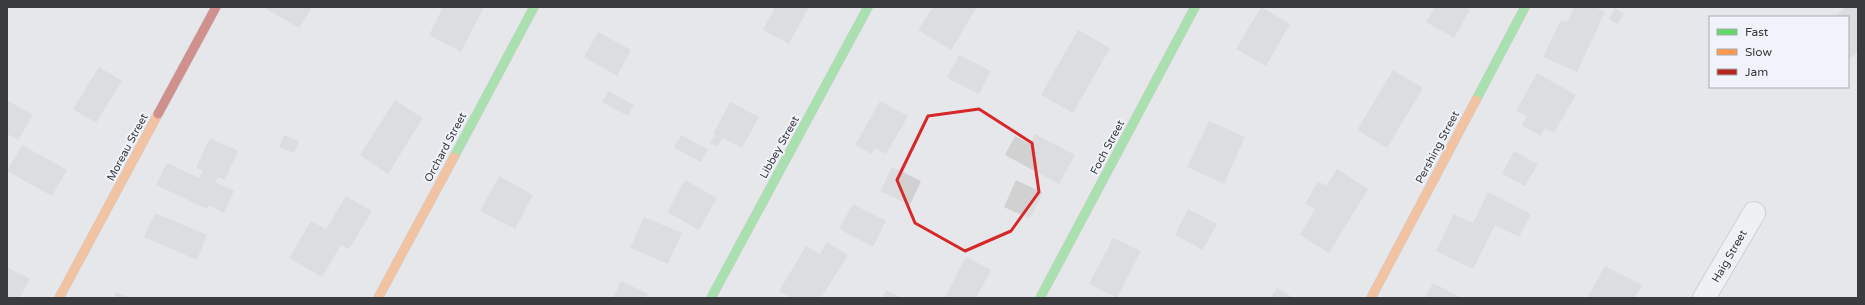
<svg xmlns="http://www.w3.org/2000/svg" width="1865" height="305" font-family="'Varela Round',sans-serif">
	<rect width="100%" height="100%" fill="#e6e7eb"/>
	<path fill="#d1d1d1" d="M263 7H312L299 28Z
		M443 7H484L461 52 429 35Z
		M775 7H809L789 44 763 30Z
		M933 7H977L951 50 918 30Z
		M1261 7 1290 24 1266 66 1236 49Z
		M1435 7H1465L1470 10 1454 38 1426 22Z
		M1574 7H1595L1605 12 1577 72 1543 57 1561 20 1567 22Z
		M1846 7H1858V52L1848 60V17H1834Z
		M1615 8 1624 14 1617 24 1609 19Z
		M1078 30 1110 48 1073 113 1041 95Z
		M598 32 631 50 617 76 584 57Z
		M959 55 991 71 979 94 947 78Z
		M99 67 122 81 96 123 73 109Z
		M1393 70 1423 88 1387 148 1357 130Z
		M1537 73 1576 95 1554 133 1545 128 1541 136 1522 126 1527 116 1516 111Z
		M608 91 634 105 628 116 602 102Z
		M395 100 423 118 388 174 360 155Z
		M9 101 33 115 18 140 7 134V103Z
		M880 101 908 116 886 154 875 148 872 154 855 145Z
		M730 102 759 117 742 148 723 138 717 147 710 143 715 135 713 134Z
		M1209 121 1245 137 1224 184 1187 167Z
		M1035 134 1075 155 1059 184 1005 155 1015 136 1030 144Z
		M284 135 299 141 294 153 279 147Z
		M681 135 708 149 701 162 674 148Z
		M210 138 238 151 225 180 218 177 215 182 234 191 224 213 209 205 207 209 156 185 167 163 199 178 203 171 196 168Z
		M22 145 67 170 52 196 7 171Z
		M1514 151 1538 164 1525 186 1502 174Z
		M892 167 921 181 910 205 880 191Z
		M1337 169 1368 189 1329 253 1300 235 1315 209 1305 204 1318 181 1326 186Z
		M499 176 533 195 515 229 480 211Z
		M685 180 717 198 699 230 667 212Z
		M1016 180 1043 193 1030 219 1004 207Z
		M1488 192 1531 214 1519 237 1495 225 1473 269 1436 251 1454 214 1473 223Z
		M346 196 372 211 349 249 341 245 322 277 289 258 311 221 326 229Z
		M853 204 886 221 873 247 839 229Z
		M1188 209 1217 224 1203 250 1175 235Z
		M155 213 207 235 197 260 144 237Z
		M644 217 682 233 668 264 630 248Z
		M1113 238 1141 251 1117 298 1089 284Z
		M827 242 848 255 821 298H791L779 291 806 246 820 254Z
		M966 257 991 270 976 298H947L945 297Z
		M1605 266 1642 285 1635 298H1587Z
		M7 267 30 279 20 298H7Z
		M621 281 648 294 645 298H613Z
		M1433 283 1462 298H1425Z
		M1277 288 1294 298H1270Z
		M886 290 900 297V298H882Z
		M116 292 130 298H114Z"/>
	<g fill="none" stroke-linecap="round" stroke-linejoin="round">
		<g stroke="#b2b3b6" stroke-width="24">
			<path id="street" d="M1704 298 1754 213"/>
		</g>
		<g stroke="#b2b3b6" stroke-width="10">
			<path id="fast" d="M1476 100 1525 7
				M454 157 534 7
				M711 298 868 7
				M1040 298 1195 7"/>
		</g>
		<g stroke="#b2b3b6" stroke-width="10">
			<path id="slow" d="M59 298 158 114
				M378 298 454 157
				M1371 298 1476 100"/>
		</g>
		<g stroke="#b2b3b6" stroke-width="10">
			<path id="jam" d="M158 114 216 7"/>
		</g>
		<use href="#street" stroke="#fbfbfc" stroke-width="22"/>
		<use href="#fast" stroke="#63d668" stroke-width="9"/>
		<use href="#slow" stroke="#ff974d" stroke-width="9"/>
		<use href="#jam" stroke="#b3261e" stroke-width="9"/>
	</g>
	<path d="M0 0H1865V305H0ZM979 109 1032 143 1039 192 1011 231 965 251 915 223 897 180 928 116Z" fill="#e6e7eb" fill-opacity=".55" fill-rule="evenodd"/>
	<path fill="none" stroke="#d62828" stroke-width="3" stroke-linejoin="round" d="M979 109 1032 143 1039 192 1011 231 965 251 915 223 897 180 928 116Z"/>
	<g text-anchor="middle" stroke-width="4" stroke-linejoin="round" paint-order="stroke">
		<g font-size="11" fill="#3a3b3e" stroke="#f1f3fa">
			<text transform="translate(127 147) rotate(-62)" y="4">Moreau Street</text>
			<text transform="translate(445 147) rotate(-62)" y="4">Orchard Street</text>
			<text transform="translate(779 147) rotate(-61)" y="4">Libbey Street</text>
			<text transform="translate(1107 147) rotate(-62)" y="4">Foch Street</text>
			<text transform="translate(1437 147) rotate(-62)" y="4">Pershing Street</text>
			<text transform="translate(1729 256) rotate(-60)" y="4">Haig Street</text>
		</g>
	</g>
	<rect width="1865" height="305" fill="none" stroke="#3a3b3e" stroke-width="16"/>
	<rect x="1709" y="16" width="140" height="72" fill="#f1f3fa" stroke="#a8a9af"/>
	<rect x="1717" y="29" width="20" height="6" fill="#63d668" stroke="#a8a9af"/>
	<text x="1745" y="36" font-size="12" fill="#3a3b3e">Fast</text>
	<rect x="1717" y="49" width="20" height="6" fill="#ff974d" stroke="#a8a9af"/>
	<text x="1745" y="56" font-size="12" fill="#3a3b3e">Slow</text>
	<rect x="1717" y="69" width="20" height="6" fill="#b3261e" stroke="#a8a9af"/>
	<text x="1745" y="76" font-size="12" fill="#3a3b3e">Jam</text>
</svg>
